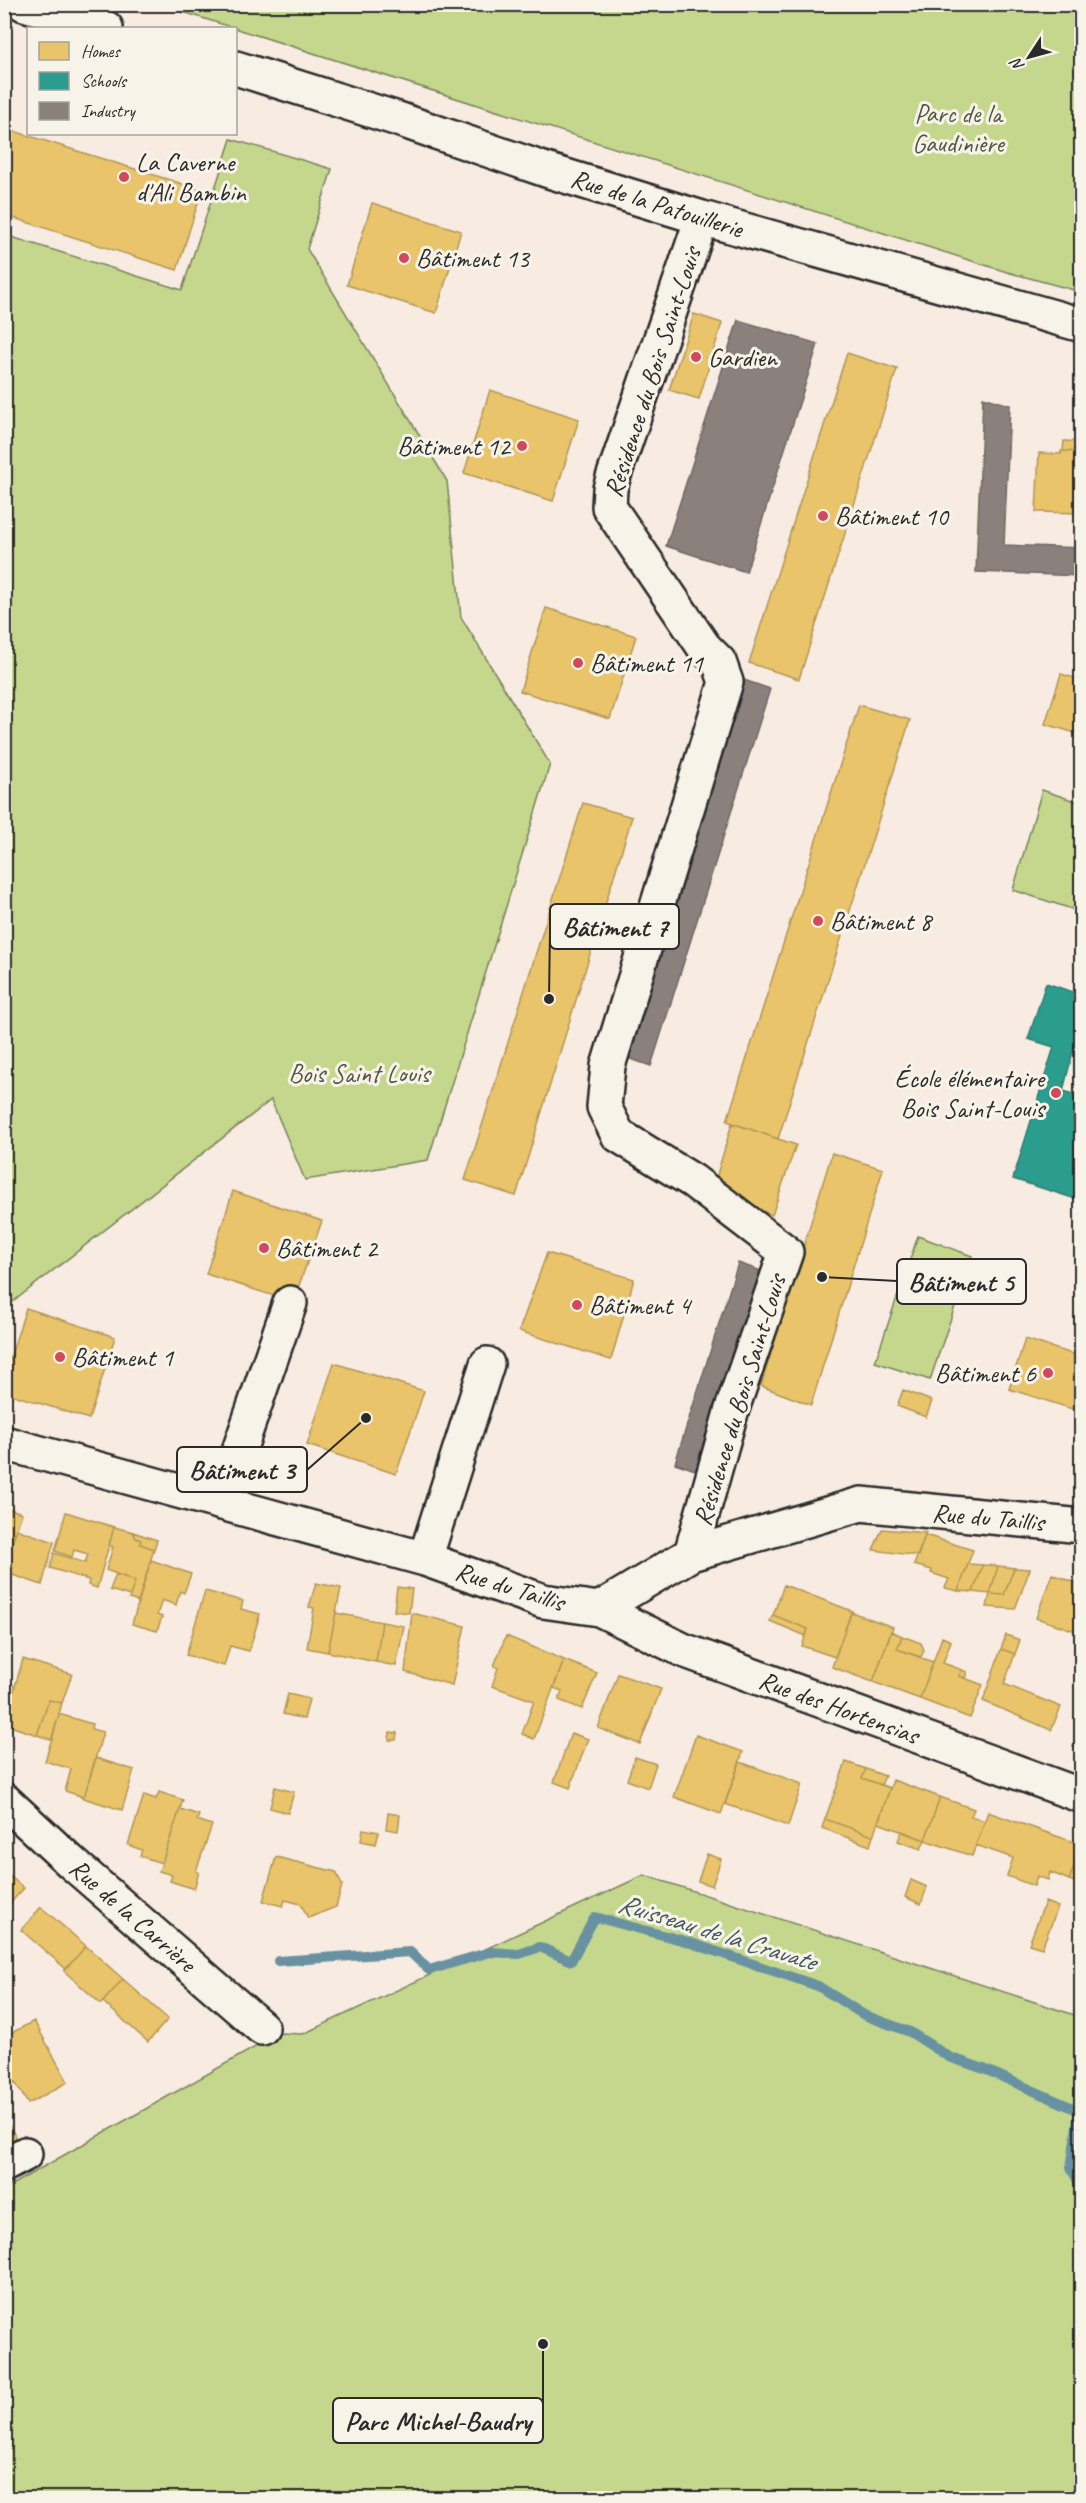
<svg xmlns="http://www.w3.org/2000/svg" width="1086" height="2503" font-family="Caveat,sans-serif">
	<rect width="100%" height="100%" fill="#f8ebe1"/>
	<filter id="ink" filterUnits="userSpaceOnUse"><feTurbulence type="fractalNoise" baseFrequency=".0167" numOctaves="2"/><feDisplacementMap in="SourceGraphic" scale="12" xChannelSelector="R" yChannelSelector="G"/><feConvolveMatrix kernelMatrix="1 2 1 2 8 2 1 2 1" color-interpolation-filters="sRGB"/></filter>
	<g filter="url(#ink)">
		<path fill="#c4d78c" stroke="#78815c" stroke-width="1.5" d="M161 5H1081V292L1007 272Z
			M231 139 332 169 307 249 447 481 461 617 550 764 428 1160 305 1180 271 1100 5 1308V235L182 290Z
			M1042 790 1081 803V912L1013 890Z
			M918 1236 972 1256 930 1380 875 1362Z
			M644 1875 1081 2017V2498H5L4 2189 280 2033 303 2034Z"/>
		<path fill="#e9c46a" stroke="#b09657" stroke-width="1.5" d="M4 128 202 190 177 270 4 215Z
			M372 203 461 231 436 313 347 285Z
			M694 314 722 323 699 399 669 390Z
			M847 353 897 369 799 679 749 663Z
			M490 390 579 419 553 501 464 473Z
			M1064 441 1082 442V452L1063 451Z
			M1061 451 1082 452V513L1036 512 1039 453 1061 454Z
			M546 608 636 636 610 719 520 691Z
			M1061 674 1082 680V735L1045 724Z
			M859 705 910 720 778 1139 727 1121Z
			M583 803 632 817 516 1196 465 1180Z
			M732 1123 796 1145 772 1215 723 1196 715 1182Z
			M832 1153 883 1169 811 1405 761 1386Z
			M233 1191 322 1221 293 1302 206 1274Z
			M547 1253 634 1279 611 1360 519 1331Z
			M26 1308 115 1337 89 1419 4 1392V1377Z
			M1025 1339 1082 1357V1412L1009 1389Z
			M334 1363 424 1391 396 1474 307 1445Z
			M903 1390 932 1401 926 1417 897 1406Z
			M4 1507 22 1513 6 1562H4Z
			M66 1512 114 1527 97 1588 88 1585 89 1580 50 1568 54 1553 85 1563 88 1554 74 1550 72 1557 55 1551Z
			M114 1527 133 1532 136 1538 141 1540 140 1544 154 1549 138 1602 129 1599 135 1581 106 1570 113 1547 109 1546Z
			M16 1529 54 1542 42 1585 4 1572Z
			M882 1529 926 1533 918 1556 873 1550Z
			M133 1532 157 1540 154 1549 140 1544 141 1540 136 1538Z
			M925 1535 973 1550 958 1591 945 1588 949 1579 931 1573 932 1570 914 1565Z
			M151 1560 191 1574 184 1593 180 1591 176 1605 162 1600 157 1615 162 1617 157 1631 132 1624Z
			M968 1564 983 1565 973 1592 958 1591Z
			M983 1565 998 1566 990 1594 973 1592Z
			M998 1566 1014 1568 1004 1595 990 1594Z
			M1014 1568 1030 1569 1015 1609 987 1607 990 1594 1004 1595Z
			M116 1574 135 1581 130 1596 110 1590Z
			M1052 1574 1082 1585V1633L1036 1618Z
			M316 1583 341 1588 328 1652 307 1648 314 1608 309 1607Z
			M784 1585 852 1611 835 1657 802 1646 808 1629 773 1615Z
			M397 1587 412 1589 409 1613 394 1611Z
			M205 1591 243 1601 241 1609 260 1614 249 1651 230 1646 224 1666 186 1655Z
			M851 1612 893 1627 873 1682 832 1667Z
			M336 1613 382 1622 376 1662 328 1652Z
			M412 1613 465 1626 452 1685 405 1672Z
			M773 1615 808 1629 806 1636 770 1621Z
			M382 1622 404 1626 396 1666 376 1662Z
			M891 1631 902 1636 897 1649 933 1662 920 1699 873 1682Z
			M1006 1635 1020 1640 1015 1654 1001 1649Z
			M506 1636 564 1660 534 1739 522 1734 534 1701 492 1686 498 1668 494 1666Z
			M902 1636 921 1643 924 1650 921 1657 897 1649Z
			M942 1637 951 1641 943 1663 962 1670 959 1676 983 1685 970 1718 920 1699Z
			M1001 1649 1015 1654 1004 1684 1061 1707 1051 1730 983 1701Z
			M23 1659 72 1674 62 1703 49 1700 37 1735 4 1724Z
			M564 1660 597 1673 582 1709 559 1700 562 1691 554 1688Z
			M962 1670 967 1672 965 1678 959 1676Z
			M618 1674 661 1689 640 1744 598 1728Z
			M4 1683 15 1686 4 1718Z
			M288 1694 309 1699 304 1719 283 1714Z
			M49 1700 62 1703 52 1740 37 1735Z
			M59 1714 92 1724 91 1729 103 1732 84 1797 65 1791 71 1769 45 1761Z
			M1082 1722V1750L1073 1747Z
			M390 1732 397 1733 396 1740H389Z
			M571 1733 588 1739 570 1788 554 1782Z
			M696 1735 743 1752 721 1814 674 1797Z
			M635 1757 656 1764 648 1788 627 1780Z
			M96 1758 134 1770 122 1810 80 1797H84Z
			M740 1762 802 1784 788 1826 725 1804Z
			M846 1762 866 1769 862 1778 890 1788 873 1836 825 1819Z
			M866 1769 885 1776 881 1785 862 1778Z
			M893 1780 940 1797 925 1840 878 1823Z
			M275 1787 294 1792 288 1813 270 1808Z
			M159 1792 183 1800 162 1863 140 1856 142 1850 128 1845 144 1795 156 1799Z
			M940 1797 974 1809 971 1816 985 1821 972 1856 925 1840Z
			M180 1809 199 1815 197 1820 212 1825 196 1871 199 1872 194 1889 170 1881 172 1875 159 1871Z
			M988 1812 1082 1845 1069 1880 1050 1872 1048 1880 1037 1876 1034 1886 1007 1876 1013 1858 976 1845Z
			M388 1813 400 1815 398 1831 386 1829Z
			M825 1819 873 1836 870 1846 822 1828Z
			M363 1829 379 1832 376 1844 361 1841Z
			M902 1831 925 1840 921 1849 898 1841Z
			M1080 1851H1082V1884L1069 1880Z
			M707 1854 721 1859 712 1886 698 1881Z
			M276 1857 336 1872 342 1885 336 1907 308 1918 301 1904 285 1900 283 1906 263 1901Z
			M4 1871 24 1888 4 1910Z
			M911 1880 927 1887 921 1904 905 1897Z
			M1045 1902 1058 1907 1042 1948 1029 1944Z
			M41 1907 86 1946 66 1969 21 1930Z
			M86 1946 123 1979 101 2004 64 1971Z
			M123 1979 168 2019 148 2042 103 2002Z
			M34 2021 68 2082 28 2104 15 2082 4 2088V2037Z
			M4 2115 17 2140 4 2147Z"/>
		<path fill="#2a9d8f" stroke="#2a7b71" stroke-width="1.5" d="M1046 983 1082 995V1045L1075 1043 1063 1091 1082 1096V1201L1013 1179 1054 1047 1028 1039Z"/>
		<path fill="#8a817c" stroke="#6e6764" stroke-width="1.5" d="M738 320 818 344 746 572 666 546Z
			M983 397 1010 405 1004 545 1082 548V576L976 572Z
			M744 680 770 689 651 1066 625 1057Z
			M738 1263 764 1272 701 1472 675 1463Z"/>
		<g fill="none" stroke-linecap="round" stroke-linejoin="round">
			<path stroke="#6892a2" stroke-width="10" d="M278 1961 410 1952 429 1970 490 1952 519 1954 540 1947 571 1961 595 1917 685 1941 818 1986 864 2015 910 2032 949 2057 984 2069 1082 2112
				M1079 2112 1071 2168 1082 2188
				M1082 2251V2261"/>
			<g stroke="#2b2b2b" stroke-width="38">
				<path id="minor" d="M24 4 106 28
					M236 68 398 119 546 170 702 218 1082 325
					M4 1443 425 1559 543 1601 599 1609 683 1650 1082 1796
					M221 1503 290 1303
					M691 1554 732 1409 786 1252 693 1181 618 1135 604 1107 608 1066 726 682 719 662 704 647 609 507 610 489 613 478 702 218
					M425 1559 487 1364
					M599 1609 691 1554 861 1504 1082 1526
					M4 1800 72 1863 262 2028
					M4 2165 25 2154"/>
			</g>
			<use href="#minor" stroke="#f7f3e8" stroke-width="33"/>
		</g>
	</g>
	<g fill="#d1495b" stroke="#f7f3e8" stroke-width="2">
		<circle cx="124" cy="177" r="6"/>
		<circle cx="404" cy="258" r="6"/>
		<circle cx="696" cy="357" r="6"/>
		<circle cx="522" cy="446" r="6"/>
		<circle cx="823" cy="516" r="6"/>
		<circle cx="578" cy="663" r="6"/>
		<circle cx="818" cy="921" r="6"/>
		<circle cx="1056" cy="1093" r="6"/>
		<circle cx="264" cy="1248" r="6"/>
		<circle cx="577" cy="1305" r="6"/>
		<circle cx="60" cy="1357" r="6"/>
		<circle cx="1048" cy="1373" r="6"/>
	</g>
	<g text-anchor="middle" stroke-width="6" stroke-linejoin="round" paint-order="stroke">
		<g font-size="26" fill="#515643" stroke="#f7f3e8">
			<text x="958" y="122">Parc de la<tspan x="958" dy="30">Gaudinière</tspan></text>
			<text x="359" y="1082">Bois Saint Louis</text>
		</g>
		<g font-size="26" fill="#2b2b2b" stroke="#f7f3e8" text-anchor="start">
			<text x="136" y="171">La Caverne<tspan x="136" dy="30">d'Ali Bambin</tspan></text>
			<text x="416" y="267">Bâtiment 13</text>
			<text x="708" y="366">Gardien</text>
			<text x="510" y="455" text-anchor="end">Bâtiment 12</text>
			<text x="835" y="525">Bâtiment 10</text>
			<text x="590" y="672">Bâtiment 11</text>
			<text x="830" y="930">Bâtiment 8</text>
			<text x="1044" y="1087" text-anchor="end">École élémentaire<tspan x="1044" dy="30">Bois Saint-Louis</tspan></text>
			<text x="276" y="1257">Bâtiment 2</text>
			<text x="589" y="1314">Bâtiment 4</text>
			<text x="72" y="1366">Bâtiment 1</text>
			<text x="1036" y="1382" text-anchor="end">Bâtiment 6</text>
		</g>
		<g font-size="26" fill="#2b2b2b" stroke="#f7f3e8">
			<text transform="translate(657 203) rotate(17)" y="9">Rue de la Patouillerie</text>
			<text transform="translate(652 372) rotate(-72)" y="9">Résidence du Bois Saint-Louis</text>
			<text transform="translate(739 1400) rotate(-73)" y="9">Résidence du Bois Saint-Louis</text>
			<text transform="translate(988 1517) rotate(5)" y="9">Rue du Taillis</text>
			<text transform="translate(510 1586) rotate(17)" y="9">Rue du Taillis</text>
			<text transform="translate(839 1707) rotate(20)" y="9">Rue des Hortensias</text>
			<text transform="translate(133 1915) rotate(41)" y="9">Rue de la Carrière</text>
		</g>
		<g font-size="27" font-style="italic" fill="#44565d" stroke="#f7f3e8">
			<text transform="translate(717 1932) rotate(17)" y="9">Ruisseau de la Cravate</text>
		</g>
	</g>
	<path fill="none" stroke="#2b2b2b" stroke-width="2" d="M549 999L550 927M822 1277L897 1281M366 1418L307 1470M543 2344L543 2421"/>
	<g fill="#2b2b2b" stroke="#f7f3e8" stroke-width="2">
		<circle cx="549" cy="999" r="6"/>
		<circle cx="822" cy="1277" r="6"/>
		<circle cx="366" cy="1418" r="6"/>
		<circle cx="543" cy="2344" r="6"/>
	</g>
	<g fill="#f7f3e8" stroke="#2b2b2b" stroke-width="2">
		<rect x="550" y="904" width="129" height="45" rx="6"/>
		<rect x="897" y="1259" width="129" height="45" rx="6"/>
		<rect x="177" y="1447" width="130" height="45" rx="6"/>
		<rect x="333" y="2398" width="210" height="45" rx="6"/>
	</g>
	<g font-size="27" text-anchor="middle" font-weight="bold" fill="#2b2b2b">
		<text x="615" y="936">Bâtiment 7</text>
		<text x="961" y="1291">Bâtiment 5</text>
		<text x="242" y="1479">Bâtiment 3</text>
		<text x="438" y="2430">Parc Michel-Baudry</text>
	</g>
	<rect width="1086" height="2503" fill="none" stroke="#f7f3e8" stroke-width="24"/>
	<rect x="12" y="12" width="1062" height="2479" fill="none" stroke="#2b2b2b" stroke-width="2" filter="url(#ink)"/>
	<rect x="27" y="27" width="210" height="108" fill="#f7f3e8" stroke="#a5a39c" stroke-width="1.5"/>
	<rect x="39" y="42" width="30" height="18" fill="#e9c46a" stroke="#a5a39c" stroke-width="1.5"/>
	<text x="81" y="57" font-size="18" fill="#2b2b2b">Homes</text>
	<rect x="39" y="72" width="30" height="18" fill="#2a9d8f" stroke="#a5a39c" stroke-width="1.5"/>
	<text x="81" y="87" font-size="18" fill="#2b2b2b">Schools</text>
	<rect x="39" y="102" width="30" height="18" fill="#8a817c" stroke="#a5a39c" stroke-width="1.5"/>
	<text x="81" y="117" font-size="18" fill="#2b2b2b">Industry</text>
	<g transform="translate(1029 57) rotate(234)" stroke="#f7f3e8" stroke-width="4.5" paint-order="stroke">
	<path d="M0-4.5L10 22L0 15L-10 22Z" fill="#2b2b2b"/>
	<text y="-9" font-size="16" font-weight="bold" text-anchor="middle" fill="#2b2b2b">N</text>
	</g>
</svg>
